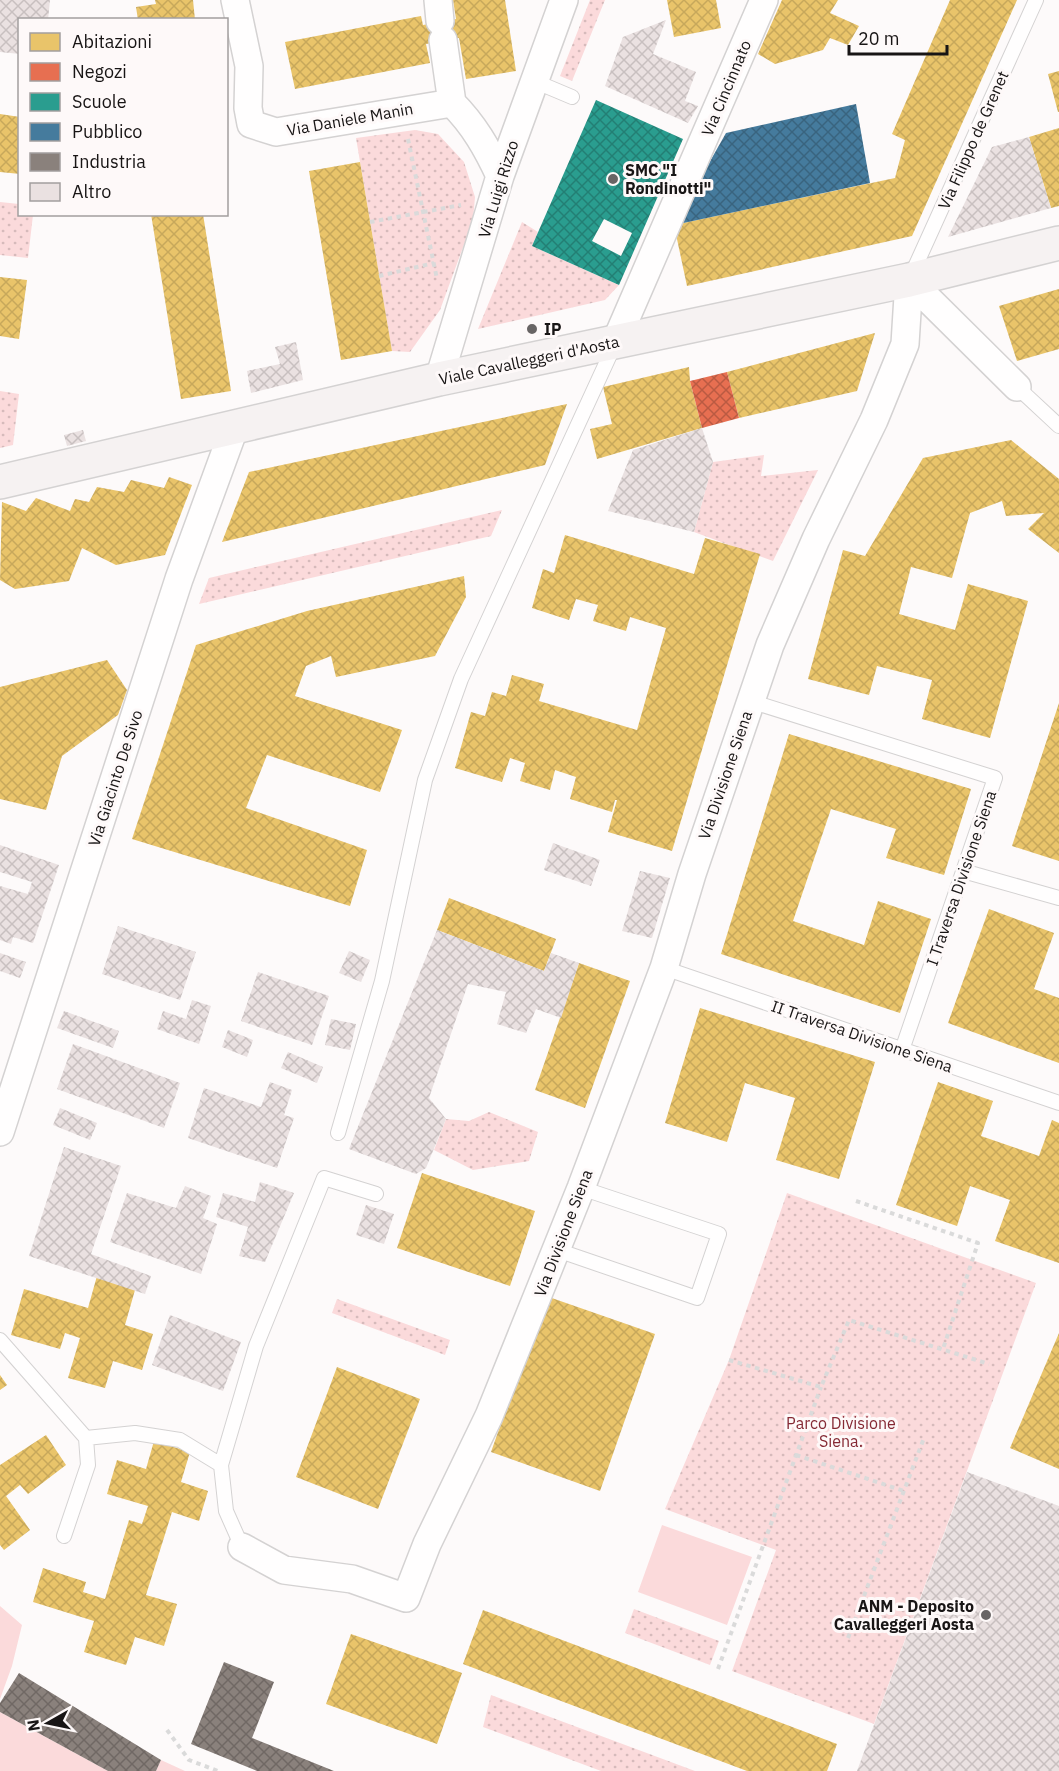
<svg xmlns="http://www.w3.org/2000/svg" width="1059" height="1771" font-family="'IBM Plex Sans',sans-serif">
	<defs>
		<pattern id="park-dots" width="8" height="8" patternUnits="userSpaceOnUse" patternTransform="scale(1.5)"><rect width="8" height="8" fill="#fbdadb"/><path d="M2 2h.1M6 6h.1" fill="none" stroke="#d6babb" stroke-width="1.8" stroke-linecap="round"/></pattern>
		<pattern id="homes-cross-hatch" width="8" height="8" patternUnits="userSpaceOnUse" patternTransform="scale(1.5)"><rect width="8" height="8" fill="#e9c46a"/><path d="M0 0l8 8M0 8l8-8" fill="none" stroke="#c7a85b"/></pattern>
		<pattern id="shops-cross-hatch" width="8" height="8" patternUnits="userSpaceOnUse" patternTransform="scale(1.5)"><rect width="8" height="8" fill="#e76f51"/><path d="M0 0l8 8M0 8l8-8" fill="none" stroke="#ba5a42"/></pattern>
		<pattern id="schools-cross-hatch" width="8" height="8" patternUnits="userSpaceOnUse" patternTransform="scale(1.5)"><rect width="8" height="8" fill="#2a9d8f"/><path d="M0 0l8 8M0 8l8-8" fill="none" stroke="#237f74"/></pattern>
		<pattern id="public-cross-hatch" width="8" height="8" patternUnits="userSpaceOnUse" patternTransform="scale(1.5)"><rect width="8" height="8" fill="#457b9d"/><path d="M0 0l8 8M0 8l8-8" fill="none" stroke="#39647f"/></pattern>
		<pattern id="industry-cross-hatch" width="8" height="8" patternUnits="userSpaceOnUse" patternTransform="scale(1.5)"><rect width="8" height="8" fill="#8a817c"/><path d="M0 0l8 8M0 8l8-8" fill="none" stroke="#706864"/></pattern>
		<pattern id="building-cross-hatch" width="8" height="8" patternUnits="userSpaceOnUse" patternTransform="scale(1.5)"><rect width="8" height="8" fill="#eae1e1"/><path d="M0 0l8 8M0 8l8-8" fill="none" stroke="#c8c0c0"/></pattern>
	</defs>
	<rect width="100%" height="100%" fill="#fdfafa"/>
	<path fill="#fbdadb" d="M662 1525 752 1557 727 1625 638 1592Z
		M0 1606 22 1625 12 1666 0 1699Z
		M0 1712 108 1771H0Z
		M161 1760 185 1771H156Z"/>
	<path fill="url(#park-dots)" d="M590 0H605L572 81 560 76Z
		M415 130 438 134 464 162 475 197 473 220 440 310 410 352 392 351 356 138Z
		M0 202 19 204 20 214 33 215 28 258 0 255Z
		M522 222 538 232 532 246 619 285 605 300 478 329Z
		M0 391 19 394 13 445 0 448Z
		M764 455 761 476 818 470 773 561 694 532 713 462Z
		M502 510 491 536 199 604 209 578Z
		M489 1112 538 1132 529 1161 473 1170 434 1150 446 1119 469 1121Z
		M787 1193 1036 1283 874 1724 732 1671 776 1550 665 1509 729 1360Z
		M337 1299 450 1340 445 1355 332 1313Z
		M634 1609 719 1641 710 1665 625 1633Z
		M491 1695 695 1771H601L483 1727Z"/>
	<path fill="url(#homes-cross-hatch)" d="M155 0H193L195 20H138L136 7 156 4Z
		M453 0H505L516 71 466 79 459 38 426 44 430 63 295 89 285 42 421 16 423 25 456 19Z
		M667 0H716L721 28 674 37Z
		M782 0H838L830 13 859 26 848 45 830 38 823 50 775 64 758 54Z
		M950 0H1017L912 236 687 286 674 225 895 178 905 140 892 134Z
		M1059 71V112H1058L1048 74Z
		M0 114 20 117V174L0 172Z
		M1059 128V206L1051 208 1029 137Z
		M360 162 392 351 341 360 309 171Z
		M151 214H203L231 391 181 399Z
		M0 277 27 280 19 339 0 336Z
		M1059 289V349L1017 361 999 306Z
		M875 333 857 391 739 418 727 372Z
		M689 367 690 381 702 428 597 459 590 429 612 424 603 387Z
		M567 404 545 465 222 542 249 472Z
		M1011 440 1059 479V553L1028 529 1044 513 1006 516 1002 501 970 513 952 578 911 567 899 614 955 630 968 584 1028 601 990 738 922 719 932 680 877 666 869 695 808 679 843 550 865 556 923 458Z
		M169 477 192 485 165 555 116 565 82 548 69 581 15 589 0 580 2 502 26 511 36 498 70 511 75 499 89 502 97 487 124 492 131 480 164 488Z
		M565 535 694 574 705 538 760 554 672 851 608 832 617 800H615L612 812 570 799 576 777 555 770 550 790 520 781 525 763 510 758 502 782 455 768 471 712 485 716 492 692 506 696 512 675 544 684 539 701 637 730 666 628 630 617 626 631 593 621 598 605 576 599 569 620 532 608 543 569 554 573Z
		M464 576 466 597 435 656 336 677 331 656 306 666 295 696 402 730 380 792 267 755 246 808 367 850 350 906 132 839 196 645 307 611Z
		M107 660 127 690 118 715 62 756 46 810 0 799V687Z
		M1059 703V861L1012 846Z
		M789 734 971 789 944 875 886 858 896 829 831 809 793 921 864 945 878 901 931 919 900 1013 721 954Z
		M449 898 556 939 544 971 437 930Z
		M989 909 1054 933 1034 989 1059 998V1063L948 1023Z
		M579 963 630 981 585 1108 535 1090Z
		M700 1008 875 1062 839 1179 776 1160 795 1098 745 1083 727 1142 665 1123Z
		M938 1082 993 1101 981 1136 1039 1156 1052 1120 1059 1123V1263L995 1241 1010 1200 970 1186 957 1226 896 1205Z
		M422 1173 535 1211 510 1286 397 1248Z
		M97 1276 135 1290 125 1325 153 1334 142 1370 113 1361 105 1388 68 1378 80 1338 65 1333 60 1349 11 1335 24 1289 88 1308Z
		M546 1296 655 1334 600 1491 491 1452Z
		M1059 1333V1469L1010 1448Z
		M337 1367 420 1399 378 1509 296 1477Z
		M0 1375 7 1385 0 1390Z
		M46 1435 66 1465 28 1494 20 1485 6 1496 30 1530 4 1550 0 1545V1465Z
		M154 1441 190 1452 181 1482 208 1491 199 1521 172 1512 146 1595 177 1604 164 1646 135 1637 126 1665 84 1652 94 1621 33 1602 43 1568 86 1582 83 1592 105 1599 129 1520 142 1524 148 1506 107 1494 117 1460 146 1469Z
		M483 1610 837 1744 827 1771H747L463 1664Z
		M351 1634 462 1673 437 1744 326 1704Z"/>
	<path fill="url(#shops-cross-hatch)" d="M727 372 739 418 702 428 690 381Z"/>
	<path fill="url(#schools-cross-hatch)" fill-rule="evenodd" d="M596 100 683 139 619 285 532 246ZM604 219 632 233 621 256 592 241Z"/>
	<path fill="url(#public-cross-hatch)" d="M856 104 870 183 674 225 726 133Z"/>
	<path fill="url(#industry-cross-hatch)" d="M224 1662 274 1682 252 1738 334 1771H257L191 1744Z
		M19 1673 161 1760 156 1771H108L0 1712V1703Z"/>
	<path fill="url(#building-cross-hatch)" d="M0 0H50L48 20H20V54L0 52Z
		M666 20 653 54 696 72 685 101 698 106 688 123 605 86 623 37Z
		M1029 137 1051 208 948 237 992 147Z
		M296 342 303 380 251 393 247 371 280 364 275 347Z
		M702 428 713 462 694 532 608 511 633 450Z
		M83 430 86 441 67 446 64 435Z
		M553 843 600 860 591 886 544 870Z
		M0 845 59 865 33 943 13 937 11 944 0 940V886L28 894 32 882 0 872Z
		M640 871 670 878 652 938 622 931Z
		M118 926 196 952 180 1000 102 974Z
		M437 930 544 971 551 953 579 963 561 1018 536 1009 526 1033 497 1024 506 992 468 984 429 1098 446 1119 426 1168 416 1174 349 1149Z
		M349 951 370 960 361 982 339 973Z
		M0 953 26 962 20 978 0 971Z
		M258 972 329 996 312 1045 241 1021Z
		M192 1000 211 1006 199 1044 157 1029 163 1011 186 1019Z
		M64 1011 119 1031 113 1048 57 1028Z
		M331 1019 356 1024 350 1050 325 1045Z
		M228 1030 253 1040 247 1057 222 1047Z
		M73 1044 180 1083 164 1128 57 1089Z
		M288 1052 323 1067 317 1083 281 1068Z
		M270 1082 292 1090 284 1115 294 1118 277 1168 188 1138 204 1088 261 1107Z
		M60 1108 97 1123 90 1140 53 1125Z
		M64 1147 121 1166 91 1254 151 1276 145 1294 29 1256Z
		M260 1182 294 1193 265 1262 239 1256 248 1227 216 1217 223 1193 255 1202Z
		M185 1186 211 1196 203 1218 217 1224 201 1274 110 1242 127 1193 176 1208Z
		M366 1205 394 1214 384 1244 356 1235Z
		M170 1315 241 1342 223 1391 152 1365Z
		M967 1472 1059 1506V1771H857Z"/>
	<g fill="none" stroke-linecap="round" stroke-linejoin="round">
		<g stroke="#d4d2d2" stroke-width="16">
			<path id="lane" d="M534 81 572 97
				M911 276 1036 0
				M1017 387 1059 426
				M750 701 995 778 902 1050
				M963 871 1059 898
				M664 968 1059 1103
				M338 1133 382 981 425 780 461 679 614 346
				M557 1250 697 1298 719 1234 581 1188
				M0 1340 86 1438 88 1465 64 1536
				M86 1438 135 1433 180 1440 221 1465
				M242 1547 226 1511 221 1465 256 1346 324 1178 376 1194"/>
		</g>
		<g stroke="#d4d2d2" stroke-width="30">
			<path id="street" d="M235 0 249 66 248 108 251 124 276 132 452 103C474 125 487 148 500 176
				M438 0 440 21
				M443 40 452 103
				M909 280 1017 387
				M616 341 764 0
				M439 379 500 176 564 0
				M0 1132 179 579 235 426
				M242 1547 284 1570 352 1579 406 1598 427 1544 489 1416 581 1188 664 968 692 874 770 645 816 539 874 420 905 344 909 280"/>
		</g>
		<g stroke="#d4d2d2" stroke-width="36">
			<path id="secondary" d="M0 482 439 379 909 280 1059 243"/>
		</g>
		<path stroke="#dadada" stroke-width="4" stroke-dasharray="4.5 4.5" stroke-linecap="butt" d="M408 139 437 279
			M370 222 461 205
			M379 276 434 263
			M856 1201 978 1243 943 1349
			M729 1360 821 1387 849 1320 989 1364
			M796 1455 904 1491
			M848 1638 924 1438
			M718 1669 821 1387
			M167 1730 189 1760 218 1771"/>
		<use href="#lane" stroke="#fffefe" stroke-width="14"/>
		<use href="#street" stroke="#fffefe" stroke-width="27"/>
		<use href="#secondary" stroke="#f6f2f2" stroke-width="33"/>
	</g>
	<g fill="#686565" stroke="#fef9f9" stroke-width="2">
		<circle cx="613" cy="179" r="6"/>
		<circle cx="532" cy="329" r="6"/>
		<circle cx="986" cy="1615" r="6"/>
	</g>
	<g text-anchor="middle" stroke-width="6" stroke-linejoin="round" paint-order="stroke">
		<g font-size="16" fill="#181515" stroke="#fef9f9">
			<text transform="translate(726 88) rotate(-67)" y="6">Via Cincinnato</text>
			<text transform="translate(350 119) rotate(-10)" y="6">Via Daniele Manin</text>
			<text transform="translate(973 140) rotate(-66)" y="6">Via Filippo de Grenet</text>
			<text transform="translate(498 189) rotate(-73)" y="6">Via Luigi Rizzo</text>
			<text transform="translate(529 360) rotate(-12)" y="6">Viale Cavalleggeri d'Aosta</text>
			<text transform="translate(725 775) rotate(-71)" y="6">Via Divisione Siena</text>
			<text transform="translate(115 778) rotate(-72)" y="6">Via Giacinto De Sivo</text>
			<text transform="translate(961 878) rotate(-71)" y="6">I Traversa Divisione Siena</text>
			<text transform="translate(862 1036) rotate(19)" y="6">II Traversa Divisione Siena</text>
			<text transform="translate(563 1233) rotate(-69)" y="6">Via Divisione Siena</text>
		</g>
		<g font-size="16" font-weight="bold" fill="#181515" stroke="#fef9f9" text-anchor="start">
			<text x="625" y="176">SMC "I<tspan x="625" dy="18">Rondinotti"</tspan></text>
			<text x="544" y="335">IP</text>
			<text x="974" y="1612" text-anchor="end">ANM - Deposito<tspan x="974" dy="18">Cavalleggeri Aosta</tspan></text>
		</g>
		<g font-size="16" fill="#852934" stroke="#fef9f9">
			<text x="841" y="1429">Parco Divisione<tspan x="841" dy="18">Siena.</tspan></text>
		</g>
	</g>
	<rect x="18" y="18" width="210" height="198" fill="#fef9f9" stroke="#a29e9e" stroke-width="1.5"/>
	<rect x="30" y="33" width="30" height="18" fill="#e9c46a" stroke="#a29e9e" stroke-width="1.5"/>
	<text x="72" y="48" font-size="18" fill="#181515">Abitazioni</text>
	<rect x="30" y="63" width="30" height="18" fill="#e76f51" stroke="#a29e9e" stroke-width="1.5"/>
	<text x="72" y="78" font-size="18" fill="#181515">Negozi</text>
	<rect x="30" y="93" width="30" height="18" fill="#2a9d8f" stroke="#a29e9e" stroke-width="1.5"/>
	<text x="72" y="108" font-size="18" fill="#181515">Scuole</text>
	<rect x="30" y="123" width="30" height="18" fill="#457b9d" stroke="#a29e9e" stroke-width="1.5"/>
	<text x="72" y="138" font-size="18" fill="#181515">Pubblico</text>
	<rect x="30" y="153" width="30" height="18" fill="#8a817c" stroke="#a29e9e" stroke-width="1.5"/>
	<text x="72" y="168" font-size="18" fill="#181515">Industria</text>
	<rect x="30" y="183" width="30" height="18" fill="#eae1e1" stroke="#a29e9e" stroke-width="1.5"/>
	<text x="72" y="198" font-size="18" fill="#181515">Altro</text>
	<g transform="translate(48 1723) rotate(261)" stroke="#fef9f9" stroke-width="4.5" paint-order="stroke">
	<path d="M0-4.5L10 22L0 15L-10 22Z" fill="#181515"/>
	<text y="-9" font-size="16" font-weight="bold" text-anchor="middle" fill="#181515">N</text>
	</g>
	<path d="M849 45v9h98v-9" fill="none" stroke="#181515" stroke-width="3"/>
	<text x="858" y="45" font-size="18" fill="#181515" stroke="#fef9f9" stroke-width="4.5" paint-order="stroke">20 m</text>
</svg>
